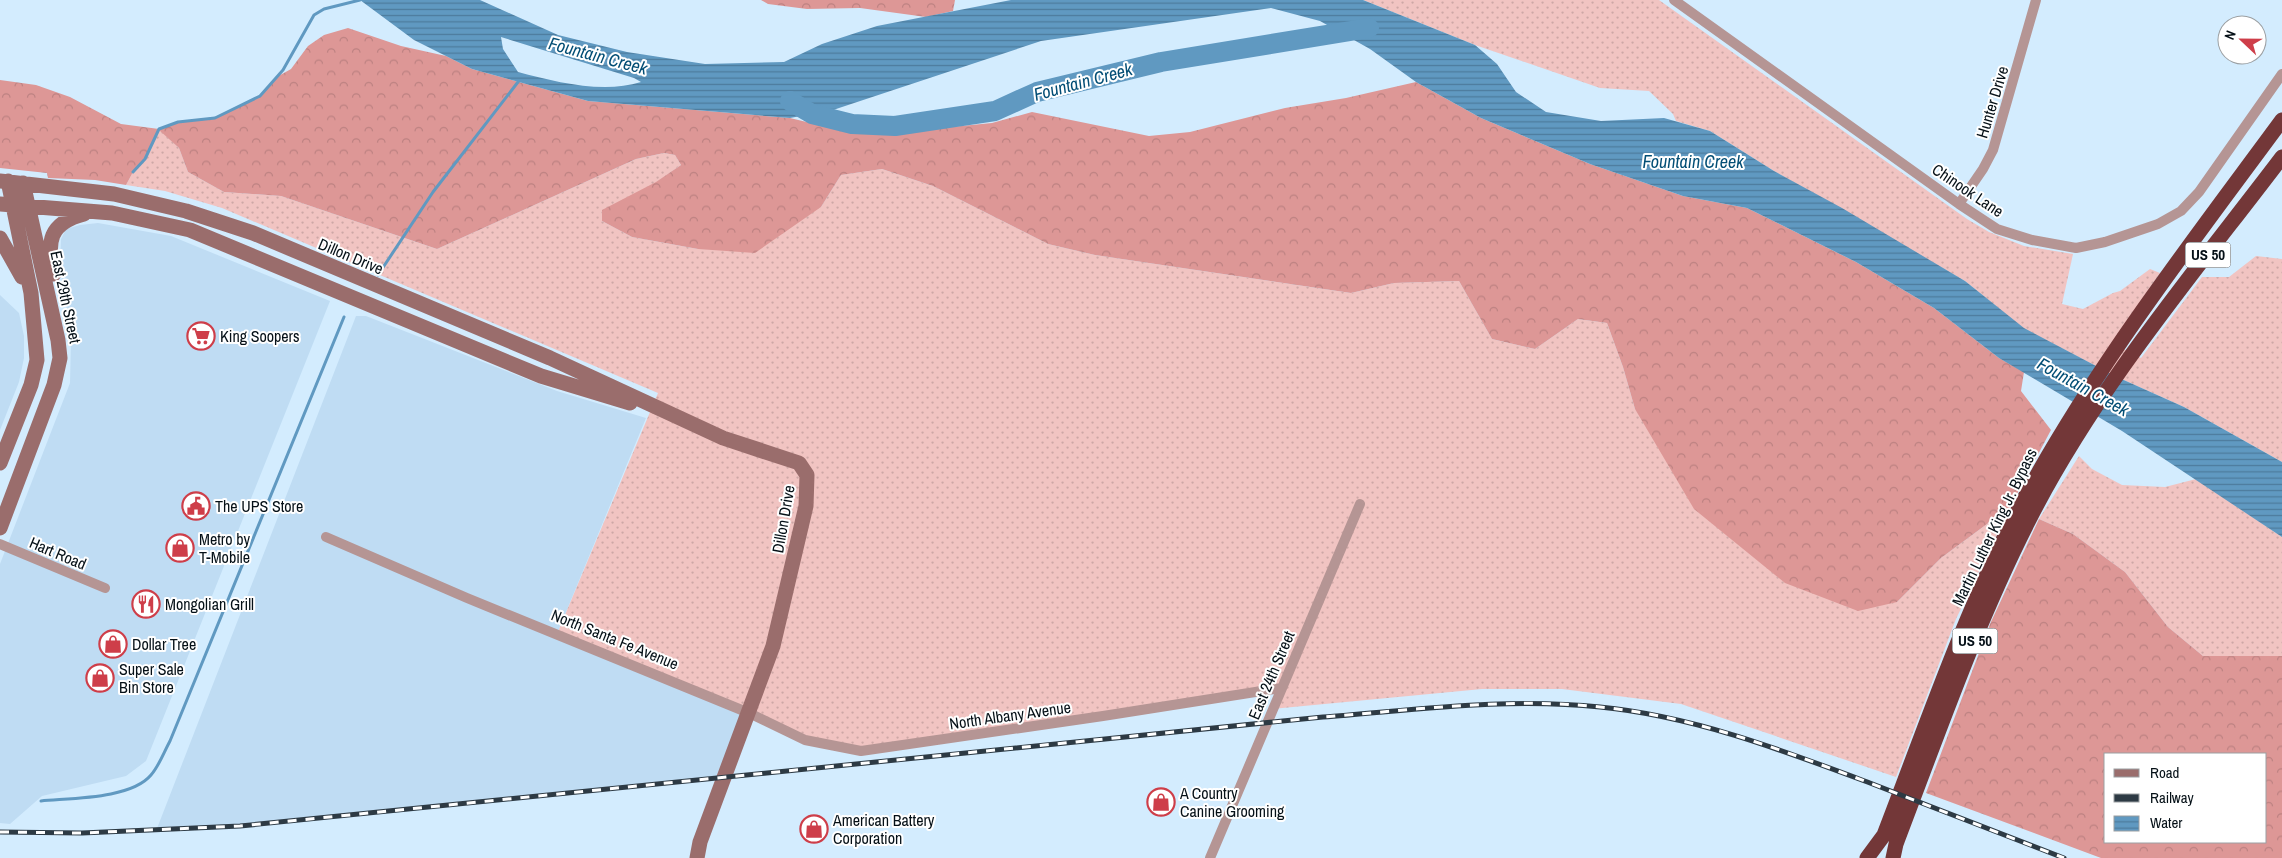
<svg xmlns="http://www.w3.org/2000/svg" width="2282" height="858" font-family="'Archivo Narrow',sans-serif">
	<defs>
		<pattern id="grass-dots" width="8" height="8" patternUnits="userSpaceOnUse" patternTransform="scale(1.25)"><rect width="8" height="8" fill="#f1c4c2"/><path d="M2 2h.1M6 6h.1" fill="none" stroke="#cda7a6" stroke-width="1.8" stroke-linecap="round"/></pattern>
		<pattern id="forest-crowns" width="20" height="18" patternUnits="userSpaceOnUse" patternTransform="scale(1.25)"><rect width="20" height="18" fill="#dd9796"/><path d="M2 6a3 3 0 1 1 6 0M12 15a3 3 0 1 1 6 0" fill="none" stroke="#bc8181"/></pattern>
		<pattern id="water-rules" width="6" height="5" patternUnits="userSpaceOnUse" patternTransform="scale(1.25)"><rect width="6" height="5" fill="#6099c1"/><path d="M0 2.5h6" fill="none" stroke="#4d7b9c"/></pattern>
	</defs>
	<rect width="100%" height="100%" fill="#d3ecfe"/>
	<path fill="#bfdcf3" d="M98 223 171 236 330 301 146 761 126 776 42 796 10 824 0 823V564L70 383 71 339 60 263 61 239 66 229 80 225Z
		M0 295 19 313 24 336V358L19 382 0 430Z
		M356 316H366L557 391 646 418 557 634 749 713 723 778 240 826 156 831Z"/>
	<path fill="url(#grass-dots)" d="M1363 0H1659L1967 219 1989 232 2024 246 2073 254 2062 304 2083 309 2113 293 2120 291 2150 269 2160 273 2112 343 2141 358 2202 277H2229L2256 256 2282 259V462L2184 407 2117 377 2023 328 1965 281 1774 171 1710 131 1676 121 1673 114 1649 91 1600 88 1475 45Z
		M159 129 179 148 188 172 224 192 281 196 437 249 636 159 664 153 675 155 681 165 602 221 632 237 698 249 821 207 841 175 882 169 933 186 1048 244 1095 255 1351 293 1394 283 1459 281 1492 339 1535 349 1578 319 1607 323 1623 367 1635 409 1897 602 1941 558 2010 507 1956 619 1896 777 1681 704 1562 689H1482L1272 709 1281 688 861 751 805 740 557 634 658 393 222 208 165 191 126 185 133 172 145 159Z
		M2079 456 2092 469 2122 485 2165 487 2196 479 2282 537V656H2203L2168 627 2125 572 2073 534 2039 519Z"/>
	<path fill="url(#forest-crowns)" fill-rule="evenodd" d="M761 0H955L953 11 926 17 860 8 807 9 768 4Z
		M348 28 401 46 446 56 472 69 588 101 790 118 848 132 920 130 992 123 1032 112 1149 136 1190 132 1285 108 1346 98 1416 82 1481 118 1590 164 1683 196 1747 208 1856 262 1934 308 1999 358 2024 372 2021 391 2051 430 2010 507 1941 558 1897 602 1858 611 1785 583 1694 509 1635 409 1623 367 1607 323 1578 319 1535 349 1492 339 1459 281 1394 283 1351 293 1095 255 1048 244 933 186 882 169 841 175 821 207 755 253 698 249 632 237 602 221V210L656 182 681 165 675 155 664 153 636 159 437 249 281 196 224 192 188 172 179 148 159 130 145 159 133 172 126 185 95 180 48 178 47 173 0 168V80L36 85 70 97 121 124 159 129 178 122 215 117 260 96 275 78 291 69 308 46 324 35Z
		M2039 519 2073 534 2125 572 2168 627 2203 656H2282V858H2101L1926 793 1990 624ZM2106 754H2266V842H2106Z"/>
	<path fill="url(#water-rules)" fill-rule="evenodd" d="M360 0H480L558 35 627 52 705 64 784 62 822 44 877 26 1011 0H1363L1475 45 1497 64 1516 92 1546 112 1601 121 1664 118 1710 131 1774 171 1842 208 1965 281 2024 328 2117 377 2184 407 2282 462V537L2122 431 1999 358 1934 308 1856 262 1747 208 1683 196 1590 164 1481 118 1416 82 1370 49 1320 21 1271 8 1041 41 833 110 790 118 588 101 472 69 414 40ZM501 37 634 78 641 82C603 94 556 82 518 72L503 49Z"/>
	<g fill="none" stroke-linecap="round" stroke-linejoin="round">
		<path stroke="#6099c1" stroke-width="3" d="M133 172 145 159 159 129 178 122 215 118 260 96 283 70 314 15 324 9 360 0
			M378 275 433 192 518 82
			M41 801C71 798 131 799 151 775 159 766 164 752 170 741L344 317"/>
		<path stroke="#6099c1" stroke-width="20" d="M790 101 812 114 852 124 895 126 995 111 1037 92 1161 62 1369 28"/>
		<path stroke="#b59594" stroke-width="10" d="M1674 0 1959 204 1997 229 2032 240 2076 248 2105 242 2158 224 2181 211 2199 192 2282 74
			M1959 204 1983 169 1993 150 2036 0
			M326 537 467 598 749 713 805 740 861 751 1103 716 1281 688
			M0 544 105 588
			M1210 858 1360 504"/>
		<path stroke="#9a6d6c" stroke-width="15" d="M0 181 114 194 186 211 253 233 550 358 723 438 799 463 807 475 806 506 773 646 700 842 697 858
			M0 204 112 213 190 230 541 376 630 403
			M0 238 22 277
			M54 274C46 242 49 223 84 214
			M0 463 31 385 37 360 31 293 8 181
			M0 528 54 385 60 358 58 340 23 183"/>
		<path stroke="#733738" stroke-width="15" d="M1867 858 1884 835C1926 726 1964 614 2018 510 2090 373 2190 245 2282 120
			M1893 858 1896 844C1938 734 1977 621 2031 516 2098 386 2194 273 2282 157"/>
		<g stroke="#2d3a44" stroke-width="5">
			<path id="rail" d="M0 832 82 833 240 826 1323 717C1415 710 1508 697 1600 707 1693 716 1782 750 1870 783 1934 808 1999 833 2064 858"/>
		</g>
		<use href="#rail" stroke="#fff" stroke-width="3" stroke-dasharray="9" stroke-linecap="butt"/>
	</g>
	<defs>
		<g id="supermarket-ring" transform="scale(1.4375)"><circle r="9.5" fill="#fff" stroke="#ce3e49" stroke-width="1.5"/><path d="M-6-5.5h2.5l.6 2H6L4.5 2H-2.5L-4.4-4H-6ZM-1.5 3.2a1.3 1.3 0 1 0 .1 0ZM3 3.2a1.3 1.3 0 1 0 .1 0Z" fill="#ce3e49"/></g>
		<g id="civic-ring" transform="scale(1.4375)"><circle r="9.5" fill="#fff" stroke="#ce3e49" stroke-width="1.5"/><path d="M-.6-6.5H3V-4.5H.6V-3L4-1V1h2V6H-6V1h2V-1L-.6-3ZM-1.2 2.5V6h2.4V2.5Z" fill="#ce3e49"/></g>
		<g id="shop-ring" transform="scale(1.4375)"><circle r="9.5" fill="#fff" stroke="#ce3e49" stroke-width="1.5"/><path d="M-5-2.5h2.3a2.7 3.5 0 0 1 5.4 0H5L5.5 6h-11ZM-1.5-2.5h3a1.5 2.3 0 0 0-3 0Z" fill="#ce3e49"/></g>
		<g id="restaurant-ring" transform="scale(1.4375)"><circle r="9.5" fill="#fff" stroke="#ce3e49" stroke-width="1.5"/><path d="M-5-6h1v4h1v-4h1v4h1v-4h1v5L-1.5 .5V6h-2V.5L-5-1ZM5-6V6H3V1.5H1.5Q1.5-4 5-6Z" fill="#ce3e49"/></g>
	</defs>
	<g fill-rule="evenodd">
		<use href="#supermarket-ring" x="201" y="336"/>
		<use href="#civic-ring" x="196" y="506"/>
		<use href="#shop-ring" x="180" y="548"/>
		<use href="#restaurant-ring" x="146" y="604"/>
		<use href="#shop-ring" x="113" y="644"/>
		<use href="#shop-ring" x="100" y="678"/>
		<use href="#shop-ring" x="1161" y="802"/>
		<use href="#shop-ring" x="814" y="829"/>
	</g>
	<g text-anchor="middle" stroke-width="4" stroke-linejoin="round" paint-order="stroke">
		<g fill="#fff" stroke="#50585d" stroke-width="1">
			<rect x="2185.5" y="242.5" width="45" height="25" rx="4"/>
			<rect x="1952.5" y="628.5" width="45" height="25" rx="4"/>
		</g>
		<g font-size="15" font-weight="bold" fill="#051017">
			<text x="2208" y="260">US 50</text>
			<text x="1975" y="646">US 50</text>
		</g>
		<g font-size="16" fill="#051017" stroke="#fff">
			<text transform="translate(1992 102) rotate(-73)" y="6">Hunter Drive</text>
			<text transform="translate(1968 190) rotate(34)" y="6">Chinook Lane</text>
			<text transform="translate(351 256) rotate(23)" y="6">Dillon Drive</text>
			<text transform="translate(66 297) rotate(78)" y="6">East 29th Street</text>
			<text transform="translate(783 519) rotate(-80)" y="6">Dillon Drive</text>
			<text transform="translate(1994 527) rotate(-64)" y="6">Martin Luther King Jr. Bypass</text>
			<text transform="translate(58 553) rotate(23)" y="6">Hart Road</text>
			<text transform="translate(615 639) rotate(22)" y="6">North Santa Fe Avenue</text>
			<text transform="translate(1271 675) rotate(-67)" y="6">East 24th Street</text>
			<text transform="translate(1010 715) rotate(-8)" y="6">North Albany Avenue</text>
		</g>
		<g font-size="16" fill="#051017" stroke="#fff" text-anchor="start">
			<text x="220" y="342">King Soopers</text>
			<text x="215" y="512">The UPS Store</text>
			<text x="199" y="545">Metro by<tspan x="199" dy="18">T-Mobile</tspan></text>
			<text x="165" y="610">Mongolian Grill</text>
			<text x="132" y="650">Dollar Tree</text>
			<text x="119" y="675">Super Sale<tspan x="119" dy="18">Bin Store</tspan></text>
			<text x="1180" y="799">A Country<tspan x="1180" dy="18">Canine Grooming</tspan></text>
			<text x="833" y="826">American Battery<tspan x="833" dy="18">Corporation</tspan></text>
		</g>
		<g font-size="18" font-style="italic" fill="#034e75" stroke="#fff">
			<text transform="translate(598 56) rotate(15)" y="6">Fountain Creek</text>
			<text transform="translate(1083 82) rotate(-15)" y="6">Fountain Creek</text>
			<text x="1693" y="168">Fountain Creek</text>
			<text transform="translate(2083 387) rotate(29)" y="6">Fountain Creek</text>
		</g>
	</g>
	<rect x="2104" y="753" width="162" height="90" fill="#ffffff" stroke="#9b9fa2"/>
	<rect x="2114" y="769" width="25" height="8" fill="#9a6d6c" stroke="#9b9fa2"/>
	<text x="2150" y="778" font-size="15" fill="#051017">Road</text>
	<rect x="2114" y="794" width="25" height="8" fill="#2d3a44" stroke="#9b9fa2"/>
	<text x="2150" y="803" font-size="15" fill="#051017">Railway</text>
	<rect x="2114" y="816" width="25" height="15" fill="url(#water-rules)" stroke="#9b9fa2"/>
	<text x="2150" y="828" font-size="15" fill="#051017">Water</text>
	<g transform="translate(2242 40) rotate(292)"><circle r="24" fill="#ffffff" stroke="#9b9fa2"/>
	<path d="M0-4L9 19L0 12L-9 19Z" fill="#ce3e49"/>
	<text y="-8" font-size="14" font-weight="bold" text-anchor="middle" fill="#051017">N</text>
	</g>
</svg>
